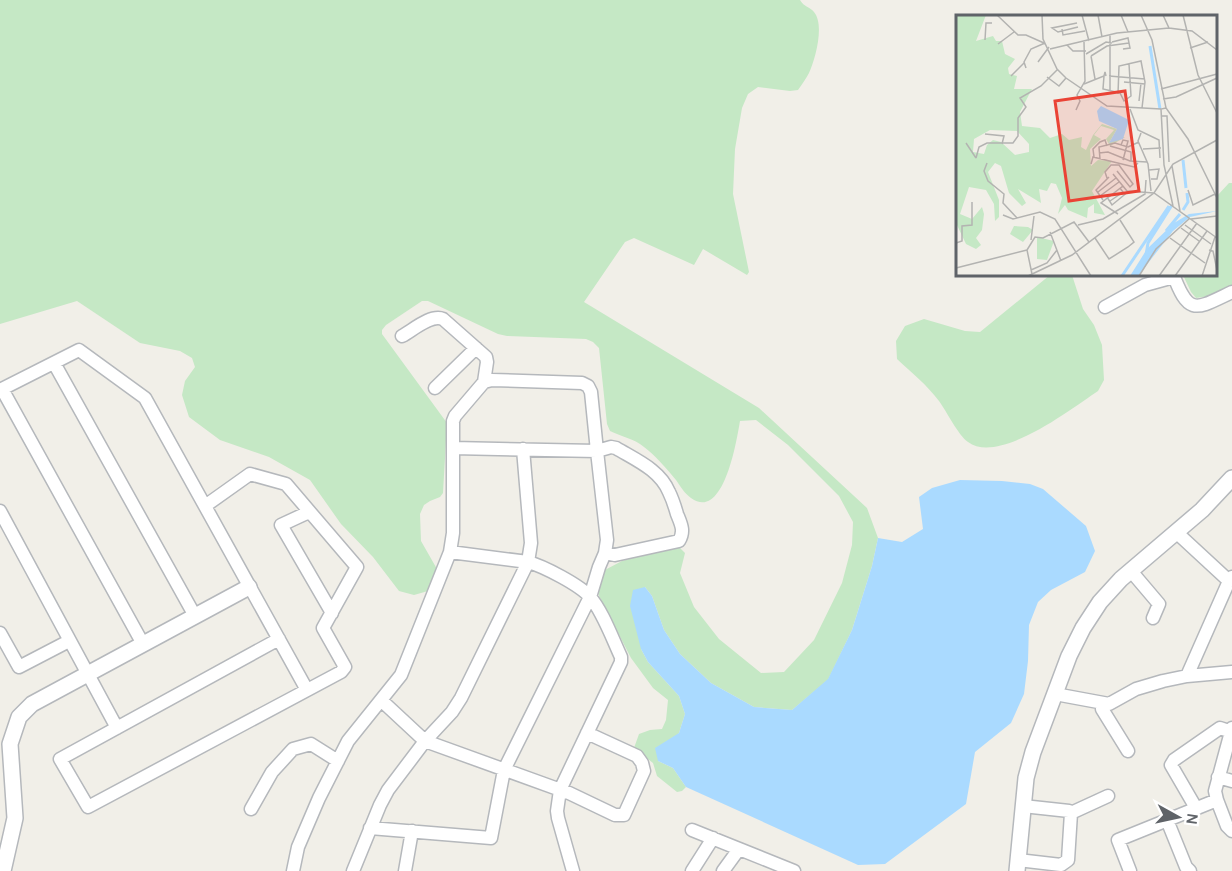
<svg xmlns="http://www.w3.org/2000/svg" width="1232" height="871" font-family="Karla,sans-serif">
	<rect width="100%" height="100%" fill="#f1efe8"/>
	<path fill="#c5e8c5" d="M0 0H800C804 7 810 7 814 12 825 25 815 60 809 73 806 79 802 84 798 90L790 91 758 87 748 94 742 108 735 149 733 194 749 272 747 275 703 249 694 265 634 238 625 242 584 302 759 408 867 508 878 538 872 566 852 630 828 680 792 710 754 707 711 683 680 654 664 630 652 596 645 587 641 649 648 662 679 696 685 714 679 733 658 761 673 768 686 787 682 791 677 792 657 776 653 763 634 748 639 734 650 730 662 729 666 720 668 700 653 688 631 658 599 596 598 586 601 572 622 561 677 545 685 553 680 573 694 607 719 639 761 673 784 672 814 640 842 583 852 545 853 522 839 496 788 445 756 420 740 421C737 439 724 522 691 498 685 494 680 486 676 480 666 468 656 456 644 447 635 439 620 436 610 431L607 424 599 348 593 342 586 339 507 336 498 334 428 301H422L386 325 382 330V334L447 423 443 493 440 497 430 501 424 505 420 514 421 541 437 569V576L428 591 414 595 399 591 373 557 341 524 310 480 269 457 220 440 189 417 182 395 185 381 195 367 192 358 180 351 140 343 77 301 0 324Z
		M1229 183H1232V286L1210 296 1196 298 1191 292 1183 275 1216 274V201L1217 196Z
		M1050 275H1072L1083 309 1094 325 1102 345 1104 380 1098 391C1071 409 999 465 968 442 958 435 947 412 939 401 927 385 912 373 897 359L896 341 905 326 924 319 965 331 980 332Z"/>
	<path fill="#aadaff" d="M960 480 1002 481 1030 484 1043 489 1086 526 1095 551 1085 572 1051 590 1038 602 1029 625 1028 661 1024 694 1011 723 975 752 966 804 885 864 858 865 686 787 673 768 658 761 655 748 679 733 685 714 679 696 648 662 641 649 630 606 633 590 645 587 652 596 664 630 680 654 711 683 754 707 792 710 828 679 852 630 872 566 878 538 902 542 923 529 919 497 932 488Z"/>
	<g fill="none" stroke-linecap="round" stroke-linejoin="round">
		<g stroke="#b5b8bc" stroke-width="15">
			<path id="minor" d="M1173 274C1189 317 1196 309 1232 292
				M1105 307 1145 285 1174 277
				M54 363 195 616
				M484 382 492 380 582 383 588 386 591 392 597 451 611 447 616 448C636 460 660 470 669 492 673 500 675 507 677 514 681 524 685 531 679 541L615 555 605 553
				M435 388 476 348
				M2 389 143 644
				M0 390 79 350 145 398 307 690
				M205 506 250 474 286 484 357 567 323 628 345 667 341 672 88 807 60 759 279 639
				M0 511 117 728
				M309 512 281 525 332 613
				M1176 532 1229 581
				M450 552 528 562C543 566 580 585 590 597 602 610 613 640 621 657V662L560 790 557 811 558 818 573 871
				M1131 571 1159 604 1153 618
				M0 633 19 667 69 641
				M1187 676 1229 581 1232 577
				M1055 694 1109 704 1136 689 1163 681 1187 676 1232 672
				M382 701 425 741 569 793 615 815H624L644 771 642 763 637 756 587 733
				M1102 703V709L1128 751
				M1218 777 1232 781
				M1217 800 1227 826 1232 831
				M1196 808 1171 765 1174 760 1220 728 1232 732
				M251 809 272 772 293 749 311 744 338 761
				M1071 813 1108 796
				M1167 820 1186 867 1190 871
				M370 828 491 838 504 770 590 597 599 567 605 553 607 540 597 451 453 448
				M692 830 794 871
				M1018 860 1061 865 1068 860 1071 813 1069 811 1023 806
				M293 871 298 847 319 798 348 741 401 675 450 552 453 533V421L455 416 484 382 487 362 486 357 443 319C431 314 413 330 402 336
				M353 871 380 805 388 790 425 741 452 712 461 698 528 562 531 543 523 449
				M405 871 412 831
				M692 871 713 838
				M723 871 739 849
				M1130 871 1118 840 1217 800 1215 791 1232 728"/>
		</g>
		<g stroke="#b5b8bc" stroke-width="18">
			<path id="tertiary" d="M3 871 15 818 10 744 19 717 32 704 249 587
				M1017 871 1026 778 1033 752 1069 656 1083 628 1100 602 1121 579 1202 510 1232 478"/>
		</g>
		<use href="#minor" stroke="#fff" stroke-width="12"/>
		<use href="#tertiary" stroke="#fff" stroke-width="15"/>
	</g>
	<g transform="translate(956 15)">
		<rect width="261" height="261" fill="#f1efe8"/>
		<path d="M0 0H30L20 26 37 21 40 26H46L49 39 59 44 52 53 53 59 61 61 58 74H76L64 97 66 111 84 113 94 123 106 119 113 125 126 122 125 132 130 135 137 120 146 109 161 114 153 128 163 122H169L154 131 150 124 158 115 145 111 138 120 145 124 134 134 135 151 142 145 156 146 136 176 149 200 138 198V189L132 193 131 203 112 195 109 190 102 199 106 183 100 169 95 168 91 176 83 174 85 188 62 174 70 188 66 191 53 178 45 151 39 148 32 157 43 185V202L39 206 38 189 30 175 13 172 4 199 16 204 26 192 28 199 26 215 20 223 25 230 20 234 10 229 0 208ZM34 115 61 116 73 129V137L59 140 45 127 37 125 31 130 28 139 17 137 18 124ZM58 211 72 212 77 215 67 227 54 219ZM81 222 98 226 91 245 81 244Z" fill="#c5e8c5" fill-rule="evenodd"/>
		<path d="M145 91 173 105 167 124 153 128 161 114 143 106 141 96ZM261 196 234 202 217 216 182 261H174L191 234 218 208 233 199Z" fill="#aadaff"/>
		<path fill="none" stroke="#aadaff" stroke-width="3" d="M194 31 204 94M227 145 230 173M227 195 232 187 231 178M210 216 224 199M190 240 192 228 216 190M166 261 213 191"/>
		<path fill="none" stroke="#b3b3b1" stroke-width="1.5" d="M41 0 62 20H70L88 28M86 0 87 24 101 54 110 63 151 91 205 94M126 0 133 26M142 0 146 22M165 0 172 17M185 0 196 25 210 93 232 124 261 183M207 0 213 13 236 16 261 35M227 0 242 60 261 98M121 8 96 13 102 17 122 12M106 14 107 20 129 16M154 19V78M29 25 30 8H36M156 27 172 23 174 33 167 34M42 29 58 17M111 30 117 36H130M234 33 252 27M94 34 161 18 213 13M130 39 150 27 156 28M135 41 151 31 173 28M135 41 139 64M82 47 93 32M70 53 68 47 75 34 89 28M55 61 68 48M148 61 147 74 164 78 168 86 175 81 173 49M153 61 189 64M91 62 103 71 110 63M168 67 189 69M128 69 148 61 149 57 150 61M205 74 261 59M162 79 163 51 185 46 189 67 186 93M207 84 220 82 261 63M183 86 185 68M210 93 205 94 208 150 217 191M174 94 182 115 203 125 204 143M120 95 124 86 121 80 129 66 128 27M206 101H211L213 147M185 118 182 126 192 149 195 176M29 119 48 121 46 129M10 128 20 143M165 130 167 125 172 126 167 145M154 131 175 137V146M187 134 205 133M143 138 152 137 174 146 191 147M138 142 137 134 144 127 149 125 151 131M20 143 23 132 31 128H57L62 121V103L70 92 64 83 85 71 101 55M144 144 143 132 159 128 172 132 183 127M31 148 28 156 32 166 48 179 47 188 61 203M135 149 137 142 178 152 182 148M216 151 224 196M193 155 203 154 201 164H195M157 159 171 176 198 178 217 149 261 125M151 163 149 157 155 150H163L177 169 174 172 161 156M232 175 237 190 259 179M142 177 160 163M144 181 163 167M151 182 156 190 173 176M147 185 140 175 153 162M154 186 167 177 164 173M162 199 145 188 167 171M47 200 57 204 84 197 99 204 135 261M235 204 261 201M122 210 147 204 189 179 190 165M229 210 255 229M225 213 243 226M94 217 105 246M139 223 153 244 172 232 178 227 164 205M214 223 249 248M75 225 78 201M0 228 6 226V211L16 210V187M253 235 257 236 261 255M0 253 71 235M75 255 91 248 101 235M76 259 71 235 79 222 87 223 118 207 133 227M72 261 116 240 198 178 261 223M183 261 200 234 234 203M203 261 241 208M219 261 251 216M246 261 259 222"/>
		<path fill="#ea4335" fill-opacity="0.15" stroke="#ea4335" stroke-width="3" d="M169 76 183 176 113 186 99 86Z"/>
		<rect width="261" height="261" fill="none" stroke="#5f6368" stroke-width="3"/>
	</g>
	<g transform="translate(1178 817) rotate(98)" stroke="#ffffff" stroke-width="4.5" paint-order="stroke">
	<path d="M0-4.5L10 22L0 15L-10 22Z" fill="#5f6368"/>
	<text y="-9" font-size="16" font-weight="bold" text-anchor="middle" fill="#5f6368">N</text>
	</g>
</svg>
